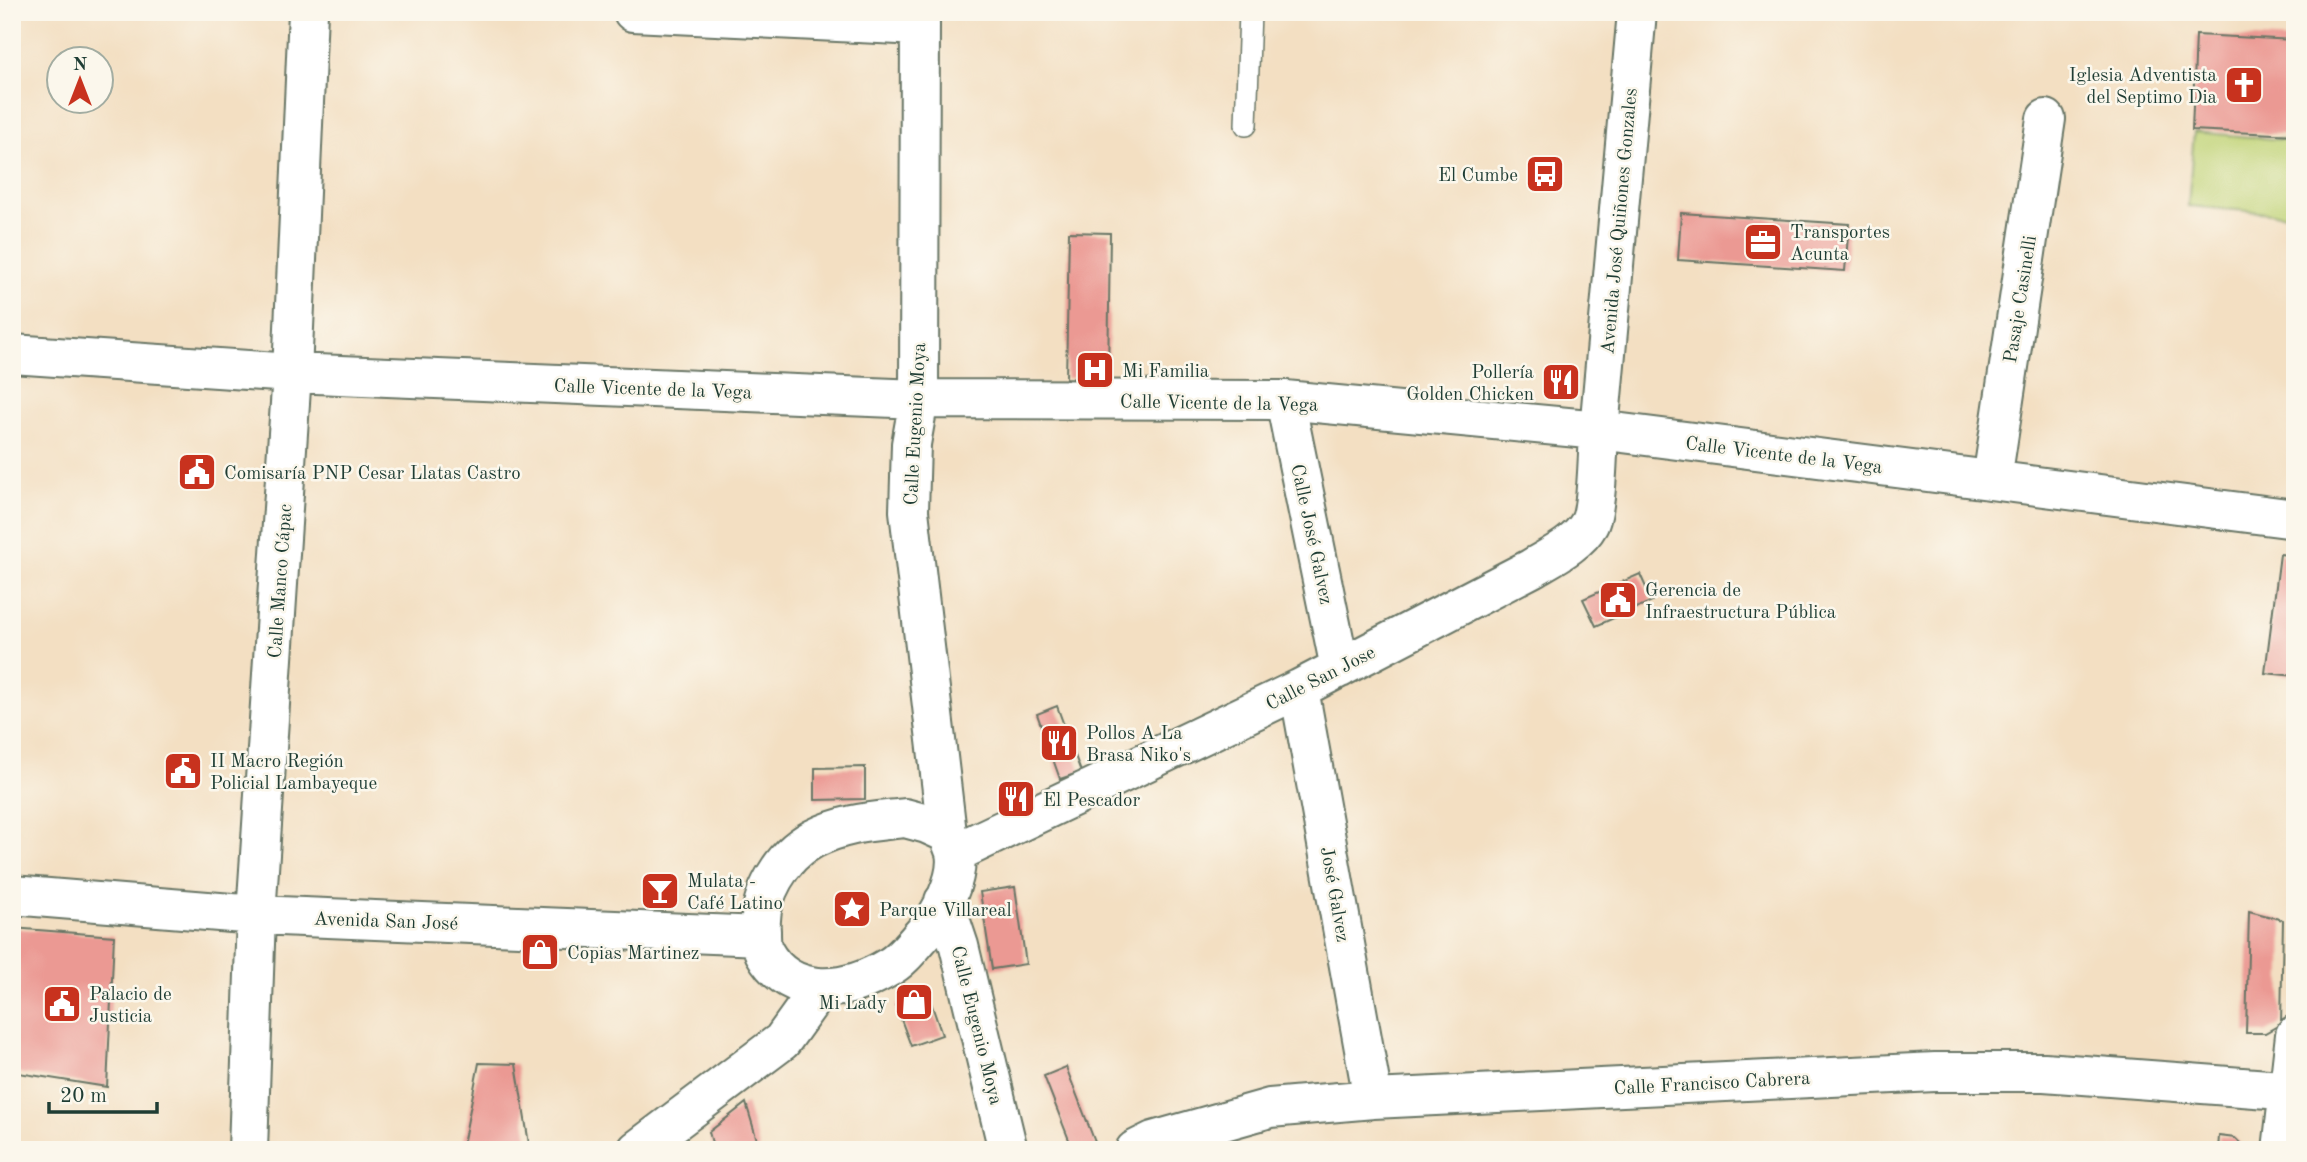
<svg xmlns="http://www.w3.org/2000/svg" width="2307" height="1162" font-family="'Old Standard TT',serif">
	<rect width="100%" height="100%" fill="#fbf7ec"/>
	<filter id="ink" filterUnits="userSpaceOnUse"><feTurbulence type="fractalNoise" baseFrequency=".0143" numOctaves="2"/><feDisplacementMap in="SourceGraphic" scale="14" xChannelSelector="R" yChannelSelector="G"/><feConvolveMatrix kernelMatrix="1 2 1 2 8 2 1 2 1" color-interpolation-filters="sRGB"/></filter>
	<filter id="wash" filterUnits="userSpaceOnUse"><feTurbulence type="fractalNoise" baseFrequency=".00686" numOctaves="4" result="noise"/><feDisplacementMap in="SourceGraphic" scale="28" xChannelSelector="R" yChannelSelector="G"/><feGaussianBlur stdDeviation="1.57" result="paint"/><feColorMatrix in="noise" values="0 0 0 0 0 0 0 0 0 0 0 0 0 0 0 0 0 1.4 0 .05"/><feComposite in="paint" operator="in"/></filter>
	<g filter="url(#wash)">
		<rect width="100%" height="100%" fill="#f3dfc2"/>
		<path fill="#c0d376" stroke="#708855" stroke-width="2" d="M2194 132 2295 141V215L2188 206Z"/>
		<g id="blocks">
			<path fill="#eb9993" d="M2196 35 2295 40V135L2192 130Z
				M1681 213 1849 224 1845 271 1678 260Z
				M1069 232 1110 233 1108 379 1066 378Z
				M2280 554 2295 556V676L2265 673Z
				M1640 574 1652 601 1596 626 1583 599Z
				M1057 706 1081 772 1060 779 1037 714Z
				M865 767V799L815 800V768Z
				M1015 887 1026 964 992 969 980 892Z
				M2249 911 2283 920 2281 1024 2265 1033H2246Z
				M12 928 114 936 107 1087 12 1072Z
				M926 988 942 1035 911 1046 896 1006Z
				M479 1063 516 1064 530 1150H462Z
				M1066 1067 1098 1150H1073L1044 1076Z
				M746 1103 760 1150H714L709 1132Z
				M2219 1136 2235 1138 2247 1150H2218Z"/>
		</g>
	</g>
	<g filter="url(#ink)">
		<use href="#blocks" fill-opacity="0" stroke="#697666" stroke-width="2"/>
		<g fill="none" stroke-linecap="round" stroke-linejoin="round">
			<g stroke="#697666" stroke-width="24">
				<path id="service" d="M1246 125 1250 12"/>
			</g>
			<g stroke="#697666" stroke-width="42">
				<path id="minor" d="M633 12 920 26
					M920 12 919 399 911 444 909 511 947 833
					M12 354 292 373 919 399 1285 400 1599 430C1598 450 1597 510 1589 524 1578 544 1550 557 1532 568L1299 689 955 853
					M1285 400 1340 668
					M1992 480 2046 119
					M1299 689 1373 1099
					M905 818 927 824 947 833C950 839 953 846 955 852 960 877 940 917 923 934 913 945 902 960 889 967 848 992 791 1001 764 952 761 946 761 937 761 931 758 896 781 856 813 839 845 823 871 822 905 818Z
					M12 895 256 915 761 936
					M944 901 959 946 1008 1150
					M248 1150 256 915 292 373 308 12
					M637 1150 782 1041 820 988
					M1135 1150 1153 1141 1270 1108 1373 1099 1935 1072H2044L2295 1091"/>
			</g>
			<g stroke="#697666" stroke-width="42">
				<path id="tertiary" d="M1637 12 1599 430 2295 519
					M2282 1150 2295 1035"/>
			</g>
			<use href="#service" stroke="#fff" stroke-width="21"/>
			<use href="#minor" stroke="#fff" stroke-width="38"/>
			<use href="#tertiary" stroke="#fff" stroke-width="38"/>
		</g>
	</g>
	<defs>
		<g id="church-square" transform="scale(2.0125)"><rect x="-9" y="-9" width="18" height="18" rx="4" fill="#c8321e" stroke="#fbf7ec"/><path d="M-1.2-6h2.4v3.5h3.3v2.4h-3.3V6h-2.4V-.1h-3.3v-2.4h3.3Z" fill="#fff"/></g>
		<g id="bus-square" transform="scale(2.0125)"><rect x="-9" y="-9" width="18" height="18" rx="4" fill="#c8321e" stroke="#fbf7ec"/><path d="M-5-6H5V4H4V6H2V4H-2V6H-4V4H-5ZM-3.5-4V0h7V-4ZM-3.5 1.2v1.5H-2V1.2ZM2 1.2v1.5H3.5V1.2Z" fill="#fff"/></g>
		<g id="office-square" transform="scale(2.0125)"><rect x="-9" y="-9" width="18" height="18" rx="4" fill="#c8321e" stroke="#fbf7ec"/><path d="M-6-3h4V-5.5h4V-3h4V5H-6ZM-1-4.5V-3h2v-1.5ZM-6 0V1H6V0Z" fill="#fff"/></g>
		<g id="hospital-square" transform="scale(2.0125)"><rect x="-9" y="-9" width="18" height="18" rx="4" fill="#c8321e" stroke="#fbf7ec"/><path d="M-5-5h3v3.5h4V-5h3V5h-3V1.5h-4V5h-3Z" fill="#fff"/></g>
		<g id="restaurant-square" transform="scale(2.0125)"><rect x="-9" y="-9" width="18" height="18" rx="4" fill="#c8321e" stroke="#fbf7ec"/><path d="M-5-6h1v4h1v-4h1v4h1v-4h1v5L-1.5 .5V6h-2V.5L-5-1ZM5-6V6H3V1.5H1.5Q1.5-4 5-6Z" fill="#fff"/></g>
		<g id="civic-square" transform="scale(2.0125)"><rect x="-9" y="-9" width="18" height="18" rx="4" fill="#c8321e" stroke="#fbf7ec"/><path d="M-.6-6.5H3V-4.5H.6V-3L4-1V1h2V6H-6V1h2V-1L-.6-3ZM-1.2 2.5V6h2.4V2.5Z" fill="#fff"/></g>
		<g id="bar-square" transform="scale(2.0125)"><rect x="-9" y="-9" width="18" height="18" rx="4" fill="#c8321e" stroke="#fbf7ec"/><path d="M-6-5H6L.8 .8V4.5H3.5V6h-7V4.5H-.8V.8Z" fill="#fff"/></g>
		<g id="sight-square" transform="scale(2.0125)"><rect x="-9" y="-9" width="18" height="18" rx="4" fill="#c8321e" stroke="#fbf7ec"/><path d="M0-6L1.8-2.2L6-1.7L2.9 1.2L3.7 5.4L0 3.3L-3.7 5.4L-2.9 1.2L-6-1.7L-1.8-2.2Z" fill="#fff"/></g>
		<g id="shop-square" transform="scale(2.0125)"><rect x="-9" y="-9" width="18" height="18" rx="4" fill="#c8321e" stroke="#fbf7ec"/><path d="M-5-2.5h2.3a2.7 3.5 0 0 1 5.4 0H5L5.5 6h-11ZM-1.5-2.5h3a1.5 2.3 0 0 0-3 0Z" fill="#fff"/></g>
	</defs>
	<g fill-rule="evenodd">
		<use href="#church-square" x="2244" y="85"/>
		<use href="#bus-square" x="1545" y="174"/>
		<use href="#office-square" x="1763" y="242"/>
		<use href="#hospital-square" x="1095" y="370"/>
		<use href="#restaurant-square" x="1561" y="382"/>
		<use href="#civic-square" x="197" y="472"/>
		<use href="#civic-square" x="1618" y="600"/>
		<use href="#restaurant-square" x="1059" y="743"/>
		<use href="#civic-square" x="183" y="771"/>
		<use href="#restaurant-square" x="1016" y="799"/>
		<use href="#bar-square" x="660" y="891"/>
		<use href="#sight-square" x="852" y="909"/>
		<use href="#shop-square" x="540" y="952"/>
		<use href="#shop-square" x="914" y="1002"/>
		<use href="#civic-square" x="62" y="1004"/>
	</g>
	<g text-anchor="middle" stroke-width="5" stroke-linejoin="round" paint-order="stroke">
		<g font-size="19" fill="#1f3d34" stroke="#fbf7ec" text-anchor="start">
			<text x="2217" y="81" text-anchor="end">Iglesia Adventista<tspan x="2217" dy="22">del Septimo Dia</tspan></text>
			<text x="1518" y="181" text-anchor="end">El Cumbe</text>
			<text x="1790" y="238">Transportes<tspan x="1790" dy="22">Acunta</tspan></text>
			<text x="1122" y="377">Mi Familia</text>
			<text x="1534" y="378" text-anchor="end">Pollería<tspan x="1534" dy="22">Golden Chicken</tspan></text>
			<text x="224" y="479">Comisaría PNP Cesar Llatas Castro</text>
			<text x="1645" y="596">Gerencia de<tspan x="1645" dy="22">Infraestructura Pública</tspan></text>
			<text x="1086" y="739">Pollos A La<tspan x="1086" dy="22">Brasa Niko's</tspan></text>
			<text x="210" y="767">II Macro Región<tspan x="210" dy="22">Policial Lambayeque</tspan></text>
			<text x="1043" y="806">El Pescador</text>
			<text x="687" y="887">Mulata -<tspan x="687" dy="22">Café Latino</tspan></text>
			<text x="879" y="916">Parque Villareal</text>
			<text x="567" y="959">Copias Martinez</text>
			<text x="89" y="1000">Palacio de<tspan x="89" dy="22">Justicia</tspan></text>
			<text x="887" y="1009" text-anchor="end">Mi Lady</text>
		</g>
		<g font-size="19" fill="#1f3d34" stroke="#fbf7ec">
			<text transform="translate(1618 221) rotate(-85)" y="7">Avenida José Quiñones Gonzales</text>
			<text transform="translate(2019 299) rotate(-81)" y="7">Pasaje Casinelli</text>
			<text transform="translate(653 388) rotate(2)" y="7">Calle Vicente de la Vega</text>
			<text transform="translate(1219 402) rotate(1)" y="7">Calle Vicente de la Vega</text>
			<text transform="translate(914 424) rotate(-87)" y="7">Calle Eugenio Moya</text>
			<text transform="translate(1784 454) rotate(7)" y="7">Calle Vicente de la Vega</text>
			<text transform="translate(1313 534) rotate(78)" y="7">Calle José Galvez</text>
			<text transform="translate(279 581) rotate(-86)" y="7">Calle Manco Cápac</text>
			<text transform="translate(1320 677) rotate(-27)" y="7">Calle San Jose</text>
			<text transform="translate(1336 894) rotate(80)" y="7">José Galvez</text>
			<text transform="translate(386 920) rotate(2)" y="7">Avenida San José</text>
			<text transform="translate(978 1025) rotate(76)" y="7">Calle Eugenio Moya</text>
			<text transform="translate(1712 1082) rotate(-3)" y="7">Calle Francisco Cabrera</text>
		</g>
	</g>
	<rect width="2307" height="1162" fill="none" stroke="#fbf7ec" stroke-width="42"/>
	<g transform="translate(80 80)"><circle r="33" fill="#fbf7ec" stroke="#a3ada2" stroke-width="2"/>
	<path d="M0-5L12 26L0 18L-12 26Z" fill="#c8321e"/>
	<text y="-10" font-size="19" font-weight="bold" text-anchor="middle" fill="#1f3d34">N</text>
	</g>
	<path d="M49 1102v10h108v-10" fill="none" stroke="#1f3d34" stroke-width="3.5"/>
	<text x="60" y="1102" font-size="21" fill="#1f3d34" stroke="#fbf7ec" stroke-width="5" paint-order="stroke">20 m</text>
</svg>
